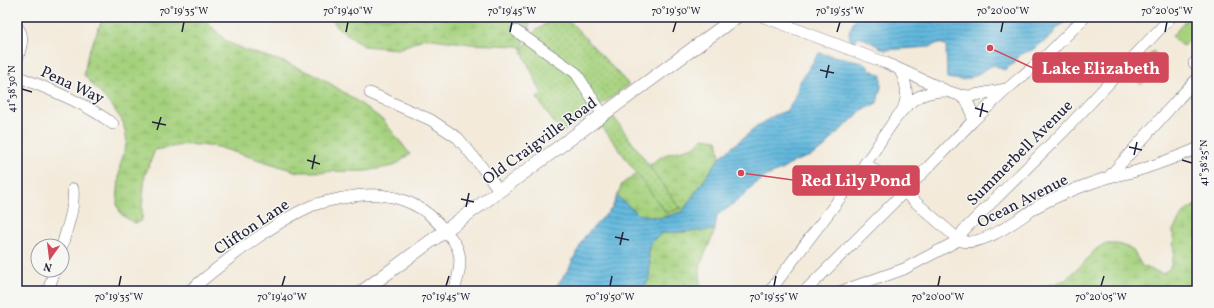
<svg xmlns="http://www.w3.org/2000/svg" width="1214" height="308" font-family="Vollkorn,serif">
	<defs>
		<pattern id="wetland-marsh" width="20" height="14" patternUnits="userSpaceOnUse"><rect width="20" height="14" fill="#a6d27e"/><path d="M1 5h8M5 5V1M11 12h8M15 12V8" fill="none" stroke="#8fb46e"/></pattern>
		<pattern id="park-dots" width="8" height="8" patternUnits="userSpaceOnUse"><rect width="8" height="8" fill="#a6d27e"/><path d="M2 2h.1M6 6h.1" fill="none" stroke="#8fb46e" stroke-width="1.8" stroke-linecap="round"/></pattern>
		<pattern id="water-rules" width="6" height="5" patternUnits="userSpaceOnUse"><rect width="6" height="5" fill="#61b7dd"/><path d="M0 2.5h6" fill="none" stroke="#5094b4"/></pattern>
	</defs>
	<rect width="100%" height="100%" fill="#f6f6f2"/>
	<filter id="ink" filterUnits="userSpaceOnUse"><feTurbulence type="fractalNoise" baseFrequency=".025" numOctaves="2"/><feDisplacementMap in="SourceGraphic" scale="8" xChannelSelector="R" yChannelSelector="G"/><feConvolveMatrix kernelMatrix="1 2 1 2 8 2 1 2 1" color-interpolation-filters="sRGB"/></filter>
	<filter id="wash" filterUnits="userSpaceOnUse"><feTurbulence type="fractalNoise" baseFrequency=".012" numOctaves="4" result="noise"/><feDisplacementMap in="SourceGraphic" scale="16" xChannelSelector="R" yChannelSelector="G"/><feGaussianBlur stdDeviation="0.9" result="paint"/><feColorMatrix in="noise" values="0 0 0 0 0 0 0 0 0 0 0 0 0 0 0 0 0 1.4 0 .05"/><feComposite in="paint" operator="in"/></filter>
	<g filter="url(#wash)">
		<rect width="100%" height="100%" fill="#f3eada"/>
		<path fill="#a6d27e" stroke="#647a5c" d="M1189 17H1197V31L1183 46 1172 36Z
			M1153 51 1164 62 1141 85 1131 74Z"/>
		<path fill="url(#wetland-marsh)" stroke="#647a5c" d="M106 17H200L207 22 227 42 248 51 284 62 320 77 354 99 383 120 410 154 394 166 366 171 298 172 218 147 187 144 155 150 145 175 142 207V219L140 222 135 223 123 216 120 212 117 204 120 166 127 141 123 122 112 106 84 75 88 53 101 23Z
			M331 17H529L531 20 522 49 519 46 470 44 425 38 398 49 364 46 337 27Z
			M703 138 717 140 720 157 682 212 660 218 638 214 617 196 622 184 664 155 694 147Z
			M1197 204V291H1041L1044 287 1065 280 1082 265 1095 250 1104 244H1118L1132 249 1142 266 1163 274 1170 268 1174 255 1173 230 1183 213Z
			M715 230 700 266V291H640L649 280 650 264 648 251 652 241 662 233Z"/>
		<path fill="url(#park-dots)" stroke="#647a5c" d="M542 17H566L629 85 561 133 537 98 542 94 522 51 535 31 548 22Z
			M613 116 679 207 682 208 666 213 601 125Z"/>
		<path fill="url(#water-rules)" stroke="#426c8c" d="M856 17H1068L1066 21 1056 29 1053 35 1032 50 1021 54 1013 64 1004 70 994 65C984 69 976 77 966 79 960 81 953 79 947 78L946 45 938 43 930 47 885 50 859 36 854 43 851 44 849 32Z
			M819 53 863 62 871 70 881 75V87L877 103 864 109 835 135 825 147 811 156 796 161 781 170 767 176 751 187 745 195 728 208 717 215 715 230 662 233 652 241 648 251 650 264 649 280 640 291H553L569 268 585 236 612 208 617 196 638 214 660 218 682 212 720 157 759 125 775 115 786 111 795 98 799 83Z"/>
	</g>
	<g filter="url(#ink)">
		<g fill="none" stroke-linecap="round" stroke-linejoin="round">
			<g stroke="#6b6873" stroke-width="12">
				<path id="minor" d="M764 17 886 63 947 91 959 95 970 96 1006 89
					M17 27C26 36 20 49 17 60
					M516 31 576 73 603 115
					M1194 63 1197 65
					M899 69C907 82 909 95 903 109
					M17 76C50 90 84 102 113 124
					M370 93 431 120 458 138 481 166 499 190
					M959 95C969 101 973 110 972 122
					M865 163 904 192 959 240C980 250 1021 217 1038 206 1060 194 1085 185 1109 177 1117 175 1125 174 1133 172 1154 166 1174 158 1194 150L1197 148
					M1109 177 1179 98 1197 79
					M959 240 963 231 1065 130 1171 17
					M62 246C67 227 75 209 73 189
					M48 291 55 270
					M189 291C226 261 267 226 311 206 321 202 333 200 343 198 350 197 357 195 364 195 390 193 418 202 436 221 462 248 465 255 454 291
					M770 291C801 249 834 207 865 164 880 144 893 117 912 101 922 93 934 91 947 91
					M805 291 904 192 972 122 1007 89 1045 57 1085 17
					M842 291 904 269 959 240"/>
			</g>
			<g stroke="#6b6873" stroke-width="14">
				<path id="tertiary" d="M363 291 736 17"/>
			</g>
			<use href="#minor" stroke="#fff" stroke-width="11"/>
			<use href="#tertiary" stroke="#fff" stroke-width="13"/>
		</g>
	</g>
	<path fill="none" stroke="#22223b" stroke-width="1.5" d="M182 32 184 22M346 32 348 22M510 32 512 22M673 32 676 22M837 32 840 22M1001 32 1003 22M1165 32 1167 22M820 70 834 73M826 78 829 65M22 89 32 92M975 108 988 112M980 117 983 103M152 122 166 125M157 130 161 117M1129 147 1142 150M1134 155 1137 142M307 160 320 164M1182 160 1192 163M312 169 315 155M461 199 474 202M466 207 469 193M615 237 629 240M620 245 623 232M119 286 121 276M282 286 285 276M446 286 449 276M610 286 612 276M774 286 776 276M938 286 940 276M1101 286 1104 276"/>
	<g text-anchor="middle" stroke-width="3" stroke-linejoin="round" paint-order="stroke">
		<g font-size="16" fill="#22223b" stroke="#f6f6f2">
			<text transform="translate(73 84) rotate(25)" y="6">Pena Way</text>
			<text transform="translate(539 140) rotate(-36)" y="6">Old Craigville Road</text>
			<text transform="translate(1019 152) rotate(-45)" y="6">Summerbell Avenue</text>
			<text transform="translate(1022 200) rotate(-27)" y="6">Ocean Avenue</text>
			<text transform="translate(251 226) rotate(-34)" y="6">Clifton Lane</text>
		</g>
	</g>
	<path fill="none" stroke="#d1495b" stroke-width="1.5" d="M990 48L1033 68M741 173L793 180"/>
	<g fill="#d1495b" stroke="#f6f6f2" stroke-width="1.5">
		<circle cx="990" cy="48" r="4"/>
		<circle cx="741" cy="173" r="4"/>
	</g>
	<g fill="#d1495b" stroke="#d1495b" stroke-width="1.5">
		<rect x="1033" y="53" width="135" height="29" rx="4"/>
		<rect x="793" y="166" width="126" height="29" rx="4"/>
	</g>
	<g font-size="17" text-anchor="middle" font-weight="bold" fill="#fff">
		<text x="1101" y="74">Lake Elizabeth</text>
		<text x="856" y="186">Red Lily Pond</text>
	</g>
	<rect width="1214" height="308" fill="none" stroke="#f6f6f2" stroke-width="44"/>
	<g transform="translate(50 258) rotate(194)"><circle r="19" fill="#f6f6f2" stroke="#a1a1a9"/>
	<path d="M0-3L7 15L0 10L-7 15Z" fill="#d1495b"/>
	<text y="-6" font-size="11" font-weight="bold" text-anchor="middle" fill="#22223b">N</text>
	</g>
	<rect x="22" y="22" width="1170" height="264" fill="none" stroke="#22223b" stroke-width="1.5"/>
	<g font-size="10" text-anchor="middle" fill="#22223b">
		<text x="184" y="14">70°19'35"W</text>
		<text x="348" y="14">70°19'40"W</text>
		<text x="512" y="14">70°19'45"W</text>
		<text x="676" y="14">70°19'50"W</text>
		<text x="840" y="14">70°19'55"W</text>
		<text x="1003" y="14">70°20'00"W</text>
		<text x="1167" y="14">70°20'05"W</text>
		<text transform="translate(11 89) rotate(-90)" y="4">41°38'30"N</text>
		<text transform="translate(1203 163) rotate(-90)" y="4">41°38'25"N</text>
		<text x="119" y="300">70°19'35"W</text>
		<text x="282" y="300">70°19'40"W</text>
		<text x="446" y="300">70°19'45"W</text>
		<text x="610" y="300">70°19'50"W</text>
		<text x="774" y="300">70°19'55"W</text>
		<text x="938" y="300">70°20'00"W</text>
		<text x="1101" y="300">70°20'05"W</text>
	</g>
</svg>
